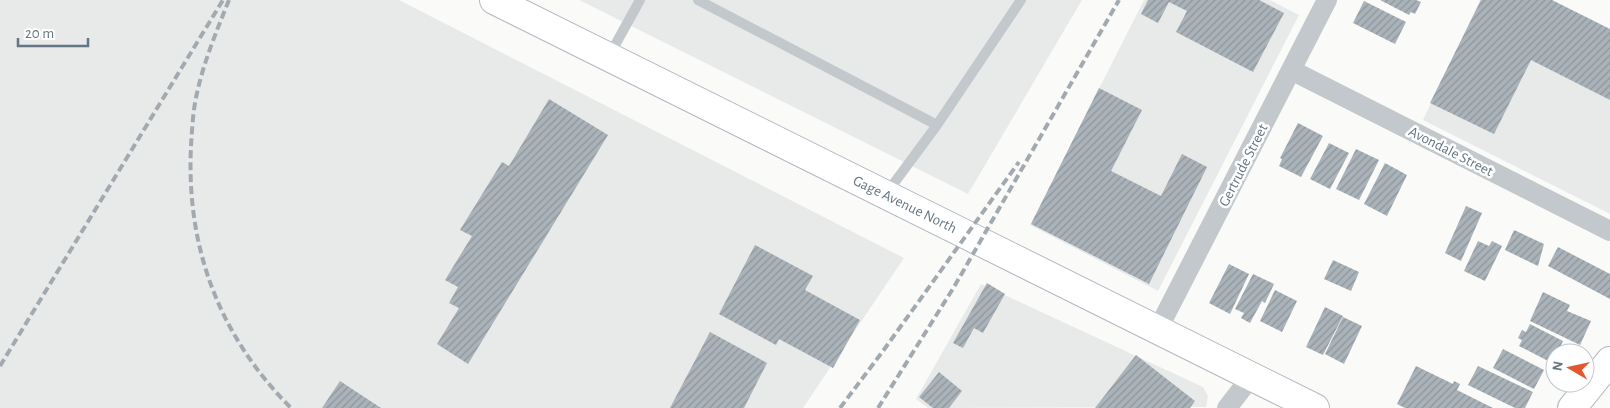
<svg xmlns="http://www.w3.org/2000/svg" width="1610" height="408" font-family="'Alegreya Sans',sans-serif">
	<defs>
		<pattern id="building-hatch" width="6" height="6" patternUnits="userSpaceOnUse" patternTransform="scale(1.25)"><rect width="6" height="6" fill="#aab3b9"/><path d="M-1 1l2-2M0 6l6-6M5 7l2-2" fill="none" stroke="#8e969c"/></pattern>
	</defs>
	<rect width="100%" height="100%" fill="#fafaf8"/>
	<path fill="#e8e9e9" d="M0 0H399L904 258 803 408H0Z
		M579 0H1082L968 194Z
		M1144 0H1270L1299 15 1158 291 1030 225Z
		M1480 0H1541L1610 34V214L1423 120Z
		M981 284 1203 387 1208 396 1206 407 928 408 916 399Z"/>
	<path fill="url(#building-hatch)" d="M1148 0H1259L1284 13 1253 72 1176 32 1187 11 1169 2 1158 23 1141 14Z
		M1380 0H1416L1421 2 1415 14 1411 12 1409 15Z
		M1481 0H1552L1610 29V100L1531 60 1494 134 1430 103Z
		M1364 1 1406 22 1395 44 1353 23Z
		M1099 88 1142 110 1111 171 1161 196 1182 154 1207 167 1149 284 1031 224Z
		M549 99 608 135 468 364 437 344 459 308 449 303 458 287 445 280 472 236 460 230 502 162 509 166Z
		M1298 123 1323 136 1301 177 1279 166 1282 159 1280 158Z
		M1329 143 1349 153 1330 189 1310 179Z
		M1356 149 1379 160 1359 200 1336 189Z
		M1385 163 1407 175 1387 216 1364 204Z
		M1466 206 1482 213 1461 261 1445 253Z
		M1514 230 1544 244 1538 266 1505 250Z
		M1478 241 1489 246 1492 241 1502 246 1485 281 1464 271Z
		M755 245 813 276 805 290 860 320 833 368 779 339 776 345 719 314Z
		M1558 247 1610 274V299L1548 266Z
		M1333 260 1359 272 1351 291 1324 279Z
		M1229 264 1249 274 1230 314 1209 303Z
		M1253 274 1274 284 1265 303 1262 301 1250 323 1241 318 1244 313 1235 309Z
		M987 283 1005 294 983 333 974 328 963 348 953 343Z
		M1275 290 1297 301 1282 332 1260 321Z
		M1543 292 1570 305 1567 311 1591 321 1580 345 1530 321Z
		M1325 307 1343 316 1323 355 1306 347Z
		M1343 317 1362 326 1344 364 1325 354Z
		M1530 324 1563 341 1557 353H1555L1552 363 1519 346 1522 340 1518 338 1522 330 1526 332Z
		M710 332 767 363 744 408H670Z
		M1503 349 1544 370 1534 389 1493 368Z
		M1136 355 1195 401 1190 408H1095Z
		M1416 366 1453 384 1454 381 1460 384 1457 390 1493 408H1405L1397 404Z
		M1478 366 1533 392 1525 408H1515L1468 385Z
		M939 372 962 391 949 408H933L919 397Z
		M340 381 381 408H322Z"/>
	<g fill="none" stroke-linecap="round" stroke-linejoin="round">
		<g stroke="#b3babf" stroke-width="30">
			<path id="secondary" d="M494 0 1315 408
				M1572 408 1610 361"/>
		</g>
		<path stroke="#c3c8cc" stroke-width="10" d="M698 0 937 125 886 194
			M609 56 640 0
			M937 125 1021 0"/>
		<path stroke="#c3c8cc" stroke-width="20" d="M1291 70 1610 231
			M1158 329 1327 0
			M1227 408 1251 377"/>
		<use href="#secondary" stroke="#fff" stroke-width="28"/>
		<path stroke="#a2aab0" stroke-width="4" stroke-dasharray="8 4" stroke-linecap="butt" d="M229 0C217 30 204 61 197 93 193 110 192 129 191 146 186 247 219 336 291 408
			M0 366 223 0
			M840 408 883 351 1019 162
			M878 408 954 287 1119 0"/>
	</g>
	<g text-anchor="middle" stroke-width="5" stroke-linejoin="round" paint-order="stroke">
		<g font-size="15" fill="#657683" stroke="#fff">
			<text transform="translate(1451 151) rotate(27)" y="5">Avondale Street</text>
			<text transform="translate(1243 165) rotate(-63)" y="5">Gertrude Street</text>
			<text transform="translate(905 204) rotate(26)" y="5">Gage Avenue North</text>
		</g>
	</g>
	<g transform="translate(1570 368) rotate(279)"><circle r="24" fill="#ffffff" stroke="#c1c8cd"/>
	<path d="M0-4L9 19L0 12L-9 19Z" fill="#e4572e"/>
	<text y="-8" font-size="14" font-weight="bold" text-anchor="middle" fill="#657683">N</text>
	</g>
	<path d="M18 38v8h70v-8" fill="none" stroke="#657683" stroke-width="2.5"/>
	<text x="25" y="38" font-size="15" fill="#657683" stroke="#ffffff" stroke-width="4" paint-order="stroke">20 m</text>
</svg>
